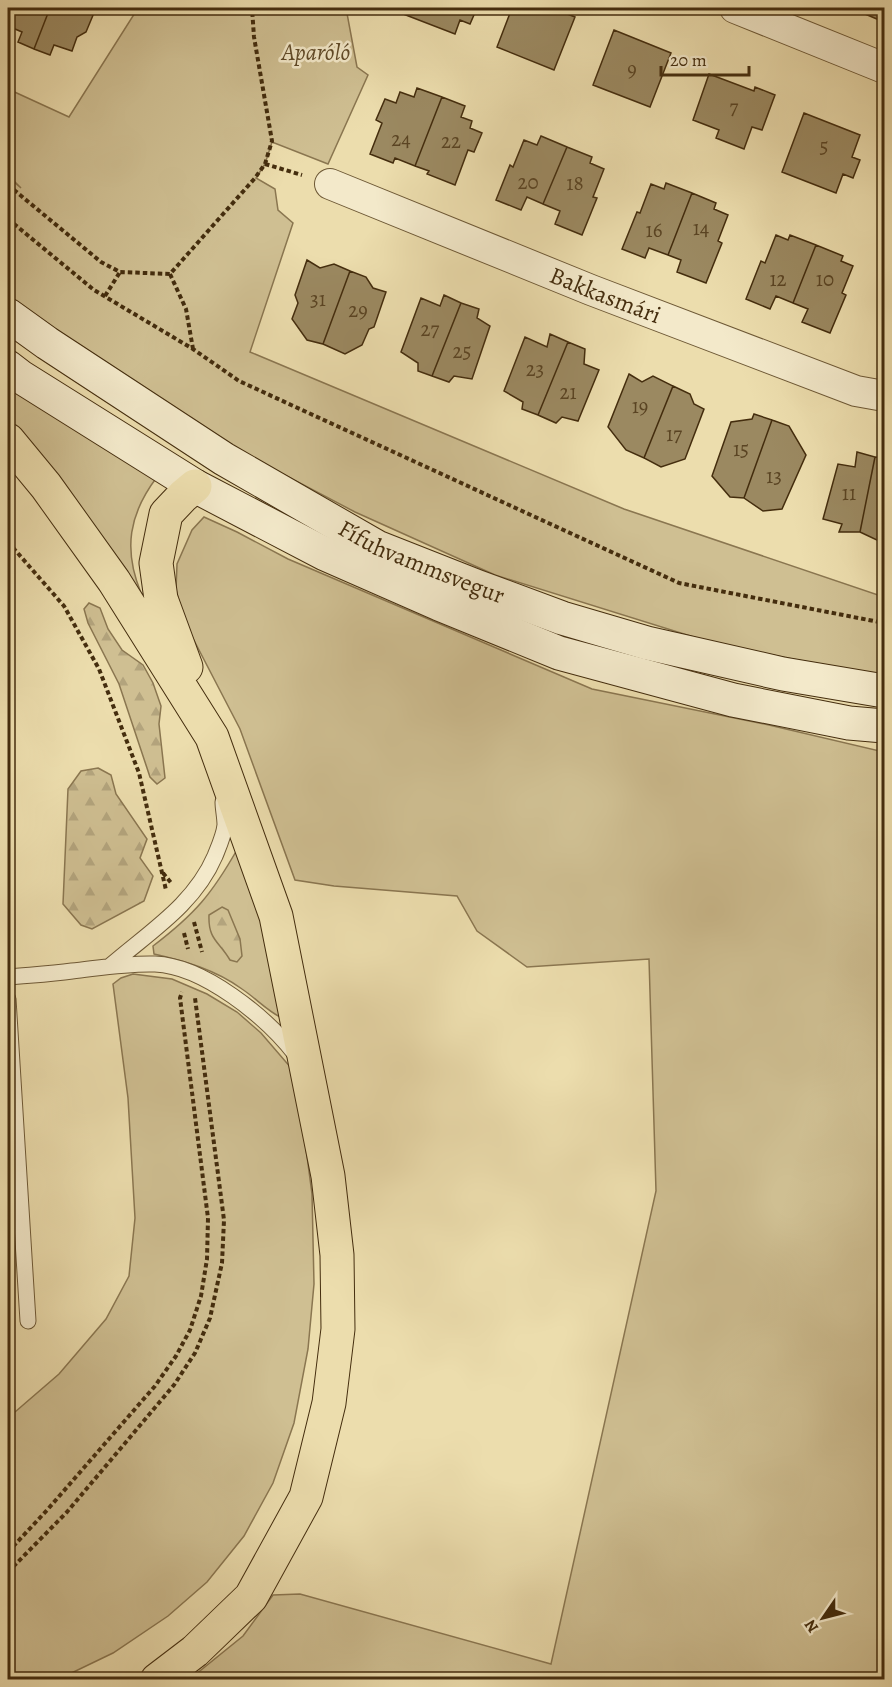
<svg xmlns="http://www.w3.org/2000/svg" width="892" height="1687" font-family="Alegreya,serif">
	<defs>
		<pattern id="forest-firs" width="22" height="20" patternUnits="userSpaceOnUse" patternTransform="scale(1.5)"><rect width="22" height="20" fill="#cfbf92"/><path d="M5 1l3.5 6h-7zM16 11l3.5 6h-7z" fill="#b3a47d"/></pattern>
	</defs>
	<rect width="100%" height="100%" fill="#ecddad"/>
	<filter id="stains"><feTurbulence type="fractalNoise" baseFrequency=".00333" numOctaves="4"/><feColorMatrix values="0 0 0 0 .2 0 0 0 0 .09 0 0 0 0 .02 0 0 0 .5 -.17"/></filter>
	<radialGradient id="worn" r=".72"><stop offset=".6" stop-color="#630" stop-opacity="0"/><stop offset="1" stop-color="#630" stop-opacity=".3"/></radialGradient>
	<path fill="#cfbf92" stroke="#8a7650" stroke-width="1.5" d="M138 8H346L357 67 368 75 328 164 272 142 265 164 256 178 275 189 278 210 293 223 250 352 624 509 884 597V677L716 644 495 575 355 512 209 435 8 297V177L21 188 8 175V89L69 117Z
		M8 381 157 477C129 514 123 549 141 593L135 596 8 426Z
		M204 517 237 532 288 559 592 689 769 725 884 752V1679H190L243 1636 273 1595 300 1594 551 1664 656 1191 649 959 527 967 477 931 457 896 334 886 295 880 240 729 185 623 176 590 177 564 192 530Z
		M238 848 264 931 284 1019C268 1012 257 999 242 989 216 970 185 961 154 954L153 946C195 914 212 894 238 848Z
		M133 974 172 979 207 994 237 1012 261 1033 292 1069 301 1111 312 1194 314 1284 308 1349 294 1423 273 1483 244 1536 207 1582 168 1616 113 1653 57 1680 8 1679V1418L59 1374 106 1319 129 1276 135 1218 128 1098 113 984 121 978Z"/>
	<path fill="url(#forest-firs)" stroke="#8a7650" stroke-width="1.5" d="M89 603 100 608 108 629 122 650 143 665 153 683 161 706 159 724 165 778 157 784 150 777 119 684 88 623 84 609Z
		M98 768 111 775 116 794 147 839 140 858 153 876 144 901 92 929 81 925 63 904 68 789 81 771Z
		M222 907 228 910 240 939 242 956 237 962 230 960C219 941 208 940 209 915Z"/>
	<path fill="#9b8961" stroke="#442d0e" stroke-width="1.5" d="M10 8H50L34 49 18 42 22 32 8 26 11 11Z
		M50 8H96L86 32 77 37 72 51 54 45 50 55 34 49Z
		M399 8H477L470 24 460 20 455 34 398 12Z
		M512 8H552L575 17 554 70 497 47Z
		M851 8H884V22Z
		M614 30 671 53 650 107 593 85Z
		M709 74 754 91 755 87 775 95 762 130 752 127 744 149 716 138 719 130 693 120Z
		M417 88 442 97 415 166 395 158 393 163 370 154 382 123 376 120 385 99 396 103 400 92 414 97Z
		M442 97 465 106 461 117 472 121 470 128 482 133 474 152 468 150 455 185 427 174 429 171 415 166Z
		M804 113 860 135 852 157 860 160 853 178 843 174 836 193 782 172Z
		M541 136 567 147 543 204 527 197 521 210 496 200 510 165 513 167 524 140 537 145Z
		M567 147 592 157 590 163 604 169 593 197 597 198 582 235 555 224 560 211 543 204Z
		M666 183 692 193 668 255 649 248 645 258 622 249 637 212 640 213 651 184 664 189Z
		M692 193 716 203 714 209 728 215 718 241 722 243 706 283 677 272 681 260 668 255Z
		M776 235 788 240 790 235 816 245 793 303 776 296 770 309 746 299 761 261 765 263Z
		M816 245 843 256 841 261 853 266 842 293 846 295 830 333 802 322 808 309 793 303Z
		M307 260 320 268 334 264 350 271 323 344 307 340 292 319 298 303 295 295Z
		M350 271 366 277 373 288 386 292 374 327 369 329 362 345 345 354 323 344Z
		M444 295 461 303 432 376 418 371V363L401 352 421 298 440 306Z
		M461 303 479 309 477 318 490 326 472 379 454 376 449 382 432 376Z
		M550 334 568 342 538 415 522 409 523 402 504 391 525 337 547 347Z
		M568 342 585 349 584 364 599 370 578 421 562 417 556 423 538 415Z
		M629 374 642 382 653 376 673 386 644 458 626 450 608 427Z
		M673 386 690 394 694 404 704 409 685 459 661 467 644 458Z
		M754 414 772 420 744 498 730 497 712 476 731 422 752 419Z
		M772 420 789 426 806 455 782 509 763 511 744 498Z
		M857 452 875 457 860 532H839L842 524 823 519 838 464 855 467Z
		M875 457 884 458V530L881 542 860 532Z"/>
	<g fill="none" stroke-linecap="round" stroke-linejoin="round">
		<g stroke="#6e5936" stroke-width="17">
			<path id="lane" d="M110 966C149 932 194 905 215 856 219 846 224 835 225 825 225 817 223 809 223 802
				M8 977C29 975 51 974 72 971 99 968 127 963 155 964 204 966 266 1017 295 1054
				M8 999 28 1321"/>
		</g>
		<g stroke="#6e5936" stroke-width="32">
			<g id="street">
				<path d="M735 8 884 68"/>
				<path id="s1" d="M330 184 591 290 856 391 884 396"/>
			</g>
		</g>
		<g stroke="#442d0e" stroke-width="35">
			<g id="secondary">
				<path id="s2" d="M8 315 47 343 224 459 377 547 476 586 562 618 647 643 783 674 884 691"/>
				<path d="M8 367 21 377 195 486 325 554 439 604 559 653 733 700 849 723 884 726"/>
			</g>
		</g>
		<g stroke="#442d0e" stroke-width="35">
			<path id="primary" d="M8 440 46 486 114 581 212 737 276 916 328 1176 337 1255 338 1329 329 1403 306 1497 251 1597 195 1651 157 1680
				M186 667 161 599 156 563 166 514 183 496 195 486"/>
		</g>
		<path stroke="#442d0e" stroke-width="4" stroke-dasharray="4.5 3" stroke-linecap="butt" d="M265 164 302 175
			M8 185 101 262 120 272 170 274 255 178 265 164 272 141 254 37 252 8
			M8 219 94 290 193 349 239 381 679 583 884 623
			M170 274 186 309 193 349
			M105 296 120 272
			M8 542 64 606 99 669 139 773 166 890
			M163 873 172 884
			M194 922 202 952
			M184 933 188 949
			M8 1552 48 1509 155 1386 176 1356 190 1330 201 1296 207 1259 208 1218 180 998 182 992
			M8 1572 67 1512 174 1385 195 1353 210 1318 222 1263 224 1220 195 998"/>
		<use href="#lane" stroke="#f3e9ca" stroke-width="15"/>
		<use href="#street" stroke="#f3e9ca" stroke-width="30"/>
		<use href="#secondary" stroke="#f3e9ca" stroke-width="33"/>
		<use href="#primary" stroke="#ecddad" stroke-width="33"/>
	</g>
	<g text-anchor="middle" stroke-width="5" stroke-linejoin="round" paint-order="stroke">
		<g font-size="21" fill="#5a4423">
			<text x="632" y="76">9</text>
			<text x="734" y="114">7</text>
			<text x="401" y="146">24</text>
			<text x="451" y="148">22</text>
			<text x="824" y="153">5</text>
			<text x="528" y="189">20</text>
			<text x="575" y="190">18</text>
			<text x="701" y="235">14</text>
			<text x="654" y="237">16</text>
			<text x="778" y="286">12</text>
			<text x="825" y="286">10</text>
			<text x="318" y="306">31</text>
			<text x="358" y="317">29</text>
			<text x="430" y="336">27</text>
			<text x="462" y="358">25</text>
			<text x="535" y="376">23</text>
			<text x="568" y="399">21</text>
			<text x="640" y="413">19</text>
			<text x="674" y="441">17</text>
			<text x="741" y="456">15</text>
			<text x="774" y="483">13</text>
			<text x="849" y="500">11</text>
		</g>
		<g font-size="24" font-style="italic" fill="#604a28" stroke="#f3e9ca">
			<text x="316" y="60">Aparóló</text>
		</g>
		<g font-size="24" fill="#442d0e" stroke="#f3e9ca">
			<text dy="8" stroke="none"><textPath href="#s1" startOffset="297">Bakkasmári</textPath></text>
			<text dy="8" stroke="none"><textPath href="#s2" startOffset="483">Fífuhvammsvegur</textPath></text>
		</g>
	</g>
	<rect width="892" height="1687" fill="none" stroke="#ecddad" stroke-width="30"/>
	<rect x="9" y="9" width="874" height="1669" fill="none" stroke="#442d0e" stroke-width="3"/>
	<rect x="15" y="15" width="862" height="1657" fill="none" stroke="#442d0e" stroke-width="1.5"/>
	<g transform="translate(823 1618) rotate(235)" stroke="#f3e9ca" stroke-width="4.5" paint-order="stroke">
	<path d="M0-4.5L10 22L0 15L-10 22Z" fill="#442d0e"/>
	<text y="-9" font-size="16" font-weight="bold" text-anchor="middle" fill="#442d0e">N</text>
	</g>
	<path d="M661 66v9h88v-9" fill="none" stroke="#442d0e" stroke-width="3"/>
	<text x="670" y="66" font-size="18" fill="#442d0e" stroke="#f3e9ca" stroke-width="4.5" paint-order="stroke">20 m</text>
	<rect width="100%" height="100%" filter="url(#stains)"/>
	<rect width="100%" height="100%" fill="url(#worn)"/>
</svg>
